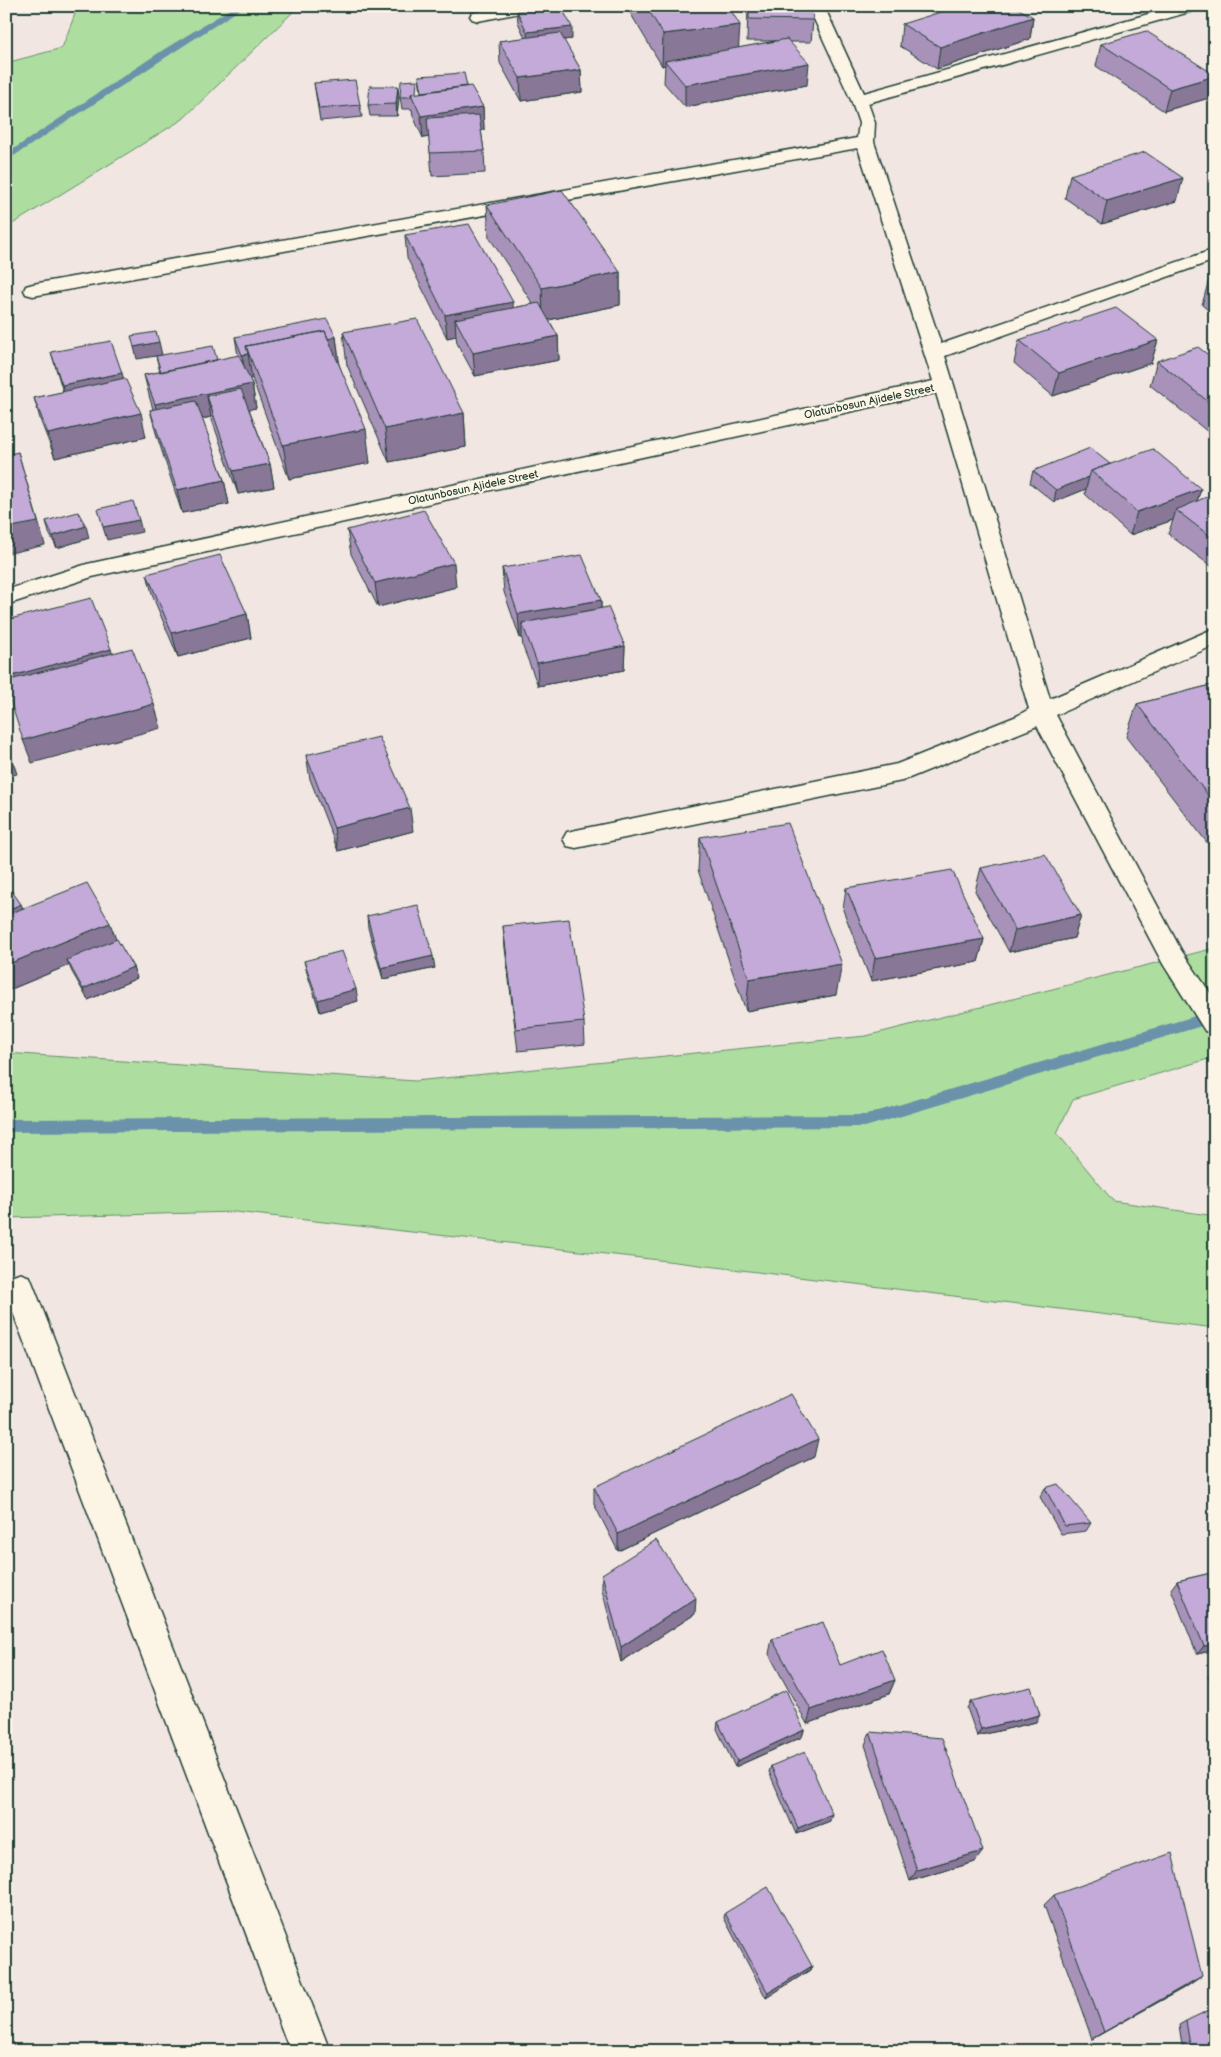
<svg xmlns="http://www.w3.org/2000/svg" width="1221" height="2057" font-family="'Balsamiq Sans',sans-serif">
	<rect width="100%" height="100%" fill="#f1e6e2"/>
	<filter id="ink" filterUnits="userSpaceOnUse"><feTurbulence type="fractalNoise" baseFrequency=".02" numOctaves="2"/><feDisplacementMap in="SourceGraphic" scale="10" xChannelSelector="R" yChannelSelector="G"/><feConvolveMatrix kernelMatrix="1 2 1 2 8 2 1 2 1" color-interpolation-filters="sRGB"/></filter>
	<g filter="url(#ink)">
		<path fill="#adde9f" stroke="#668e6a" d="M78 6H299L183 119 6 228V63L62 48Z
			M1215 948V1057L1073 1099 1057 1133 1113 1201 1215 1216V1328L659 1260 235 1212 6 1218V1053L415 1081 866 1036Z"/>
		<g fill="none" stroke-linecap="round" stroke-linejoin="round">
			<path fill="#6b92aa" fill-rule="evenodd" d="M235 6H245L6 161V154L163 50Z
				M1215 1010V1022L865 1127 6 1132V1119L865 1115Z"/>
			<g stroke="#1f3d34" stroke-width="3">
				<path id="minor" d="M505 6H539L536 9 531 11 478 21 472 19 470 16 472 13Z
					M808 6H824L864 93 1177 6H1203L1200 9 868 103 875 123 874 142 941 344 1215 249V260L945 356 1050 699 1215 628V645L1056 715 1181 950 1215 1000V1034L1205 1031 1163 964 1037 726 902 781 576 848 567 846 563 839 567 832 576 830 897 764 1017 716 1029 709 936 393 92 577 6 605V590L87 564 933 381 858 148 33 296 26 294 24 290 26 286 33 284 857 138 859 123 851 100Z
					M19 1273 30 1277 34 1287 330 2051H290L6 1294 8 1277Z"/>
			</g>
			<use href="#minor" fill="#fcf5e5" fill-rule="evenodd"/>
		</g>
		<path fill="#a892ba" stroke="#1f3d34" d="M626 6H728L739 48 776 41H747L748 6H812L813 20 811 42H789L807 85 685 107 664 83 665 65 662 66Z
			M1141 6H1157L1148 9Z
			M517 11 572 39 563 40 581 70 582 92 521 101 500 63 499 41 525 38 518 22Z
			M1033 17 1030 39 937 69 900 46 902 24Z
			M1101 44 1209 98 1164 111 1096 66Z
			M419 76 467 86 483 107 484 130H481L484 151 485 173 432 176 429 137 423 138 413 116 412 109H402L400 97 421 93Z
			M314 83 360 105 362 117 320 121Z
			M399 97 397 116H370L368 105Z
			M1070 175 1177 201 1102 224 1065 198Z
			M487 205 620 272V305L549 320 558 336 559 360 475 376 457 343 456 336 447 338 407 258 405 235 513 308 533 304 489 237Z
			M1215 271V316L1202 305 1211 272Z
			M343 332 464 413 466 447 389 462 347 365Z
			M235 337H336L339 361H338L370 463 289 479 252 378H249L252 384 256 408 249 409 270 464 274 487 238 494 211 417 202 419 224 480 229 504 182 513 156 433 150 410 153 409 150 399 144 375 160 372 156 356 217 360 238 356Z
			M1019 340H1158L1151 363 1053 396 1014 363Z
			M51 352 124 378 146 437 55 458 41 422 34 398 63 392Z
			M1215 360V429L1208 432 1150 385 1157 361Z
			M1110 464 1201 489 1197 501 1215 498V569L1168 534 1173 520 1130 535 1085 494 1086 489 1054 502 1030 483 1033 471Z
			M46 521 89 538 57 548 49 533Z
			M347 530 456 587 378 607 351 554Z
			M502 568 601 600V608L625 646 624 670 538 686 523 647 522 638H520L504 592Z
			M147 574 247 614 251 638 178 657 153 597Z
			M1215 684V853L1126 737 1137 704Z
			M306 755 413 831 338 851 310 779Z
			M700 837 836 995 746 1011 698 870Z
			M981 868 1081 915 1074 938 1009 952 975 891Z
			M6 883 23 908 116 939 133 967 137 978 88 1000 72 972 69 965 9 990 6 985Z
			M846 888 984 939 978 962 871 981 843 910Z
			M367 916 435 968 383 979 368 928Z
			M503 926 584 1022 585 1044 518 1051 505 948Z
			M304 961 358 1001 320 1012 307 973Z
			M814 1457 618 1551 594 1504V1487Z
			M1045 1488 1091 1523 1086 1531 1061 1534 1040 1497Z
			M1215 1494V1508L1212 1498Z
			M1215 1572V1650L1197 1654 1171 1589 1177 1581Z
			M602 1574 695 1614 621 1662 602 1590Z
			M772 1639 840 1665 895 1680 889 1694 807 1724 769 1654Z
			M1215 1669V1694L1208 1676Z
			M971 1701 1036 1722 977 1736 967 1708Z
			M718 1722 804 1730 802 1737 735 1767 717 1729Z
			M870 1732 975 1862 910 1881 865 1745Z
			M771 1766 830 1821 796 1834 769 1772Z
			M1054 1895 1189 1985 1092 2039 1044 1905Z
			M725 1913 812 1966 810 1970 766 1998 724 1918Z
			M1186 2021 1215 2051H1183L1179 2025Z"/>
		<path fill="#887797" stroke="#1f3d34" d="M1148 6H1157L1148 9Z
			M1033 17 1030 39 937 69 940 47Z
			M740 25 738 56 665 61V65L662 66 663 34Z
			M572 27V39L528 44 527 32Z
			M809 63 807 85 685 107V85Z
			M581 70 582 92 521 101 520 78Z
			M1215 76 1209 98 1164 111 1170 89Z
			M398 86 399 97 397 116 396 104Z
			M483 107 484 130 423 138 421 116Z
			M1183 178 1177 201 1102 224 1107 201Z
			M620 272V305L543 321 542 288Z
			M513 302 514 326 455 319 456 336 447 338 445 315Z
			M558 336 559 360 475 376 473 353Z
			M336 337 339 361 258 376 249 354Z
			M1158 340 1151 363 1053 396 1059 373Z
			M159 342 162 355 137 359 134 347Z
			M248 354 252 378 246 379 242 355Z
			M122 373 128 396 68 409 62 385Z
			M252 384 256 408 214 417 207 396 211 417 160 428 155 404Z
			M1215 410V429L1208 432Z
			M141 413 146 437 55 458 48 434Z
			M464 413 466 447 389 462 385 429Z
			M366 429 370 463 289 479 283 445Z
			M18 452 45 545 6 554V528Z
			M270 464 274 487 238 494 233 471Z
			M1089 477 1086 489 1054 502 1056 490Z
			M224 480 229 504 182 513 177 490Z
			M1201 489 1193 513 1176 510 1173 520 1130 535 1137 512Z
			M139 520 142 532 107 540 103 527Z
			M86 526 89 538 57 548 53 536Z
			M454 563 456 587 378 607 375 583Z
			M601 600V624L522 623V638H520L518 614Z
			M247 614 251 638 178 657 172 633Z
			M625 646 624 670 538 686 537 663Z
			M111 649 118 673 16 701 8 677Z
			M154 704 161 728 32 763 23 740Z
			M6 741 17 774 6 777Z
			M410 808 413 831 338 851 334 828Z
			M21 904 30 927 6 939V911Z
			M1081 915 1074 938 1009 952 1015 930Z
			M110 923 118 945 67 960 69 965 9 990 6 984V965Z
			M984 939 978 962 871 981 875 958Z
			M433 956 435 968 383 979 381 968Z
			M842 964 836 995 746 1011 749 979Z
			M133 967 137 978 88 1000 83 989Z
			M356 989 358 1001 320 1012 318 1000Z
			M818 1439 814 1457 618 1551V1534Z
			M696 1598 695 1614 621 1662V1647Z
			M1215 1644V1650L1197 1654 1204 1646Z
			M895 1680 889 1694 807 1724 811 1710Z
			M1040 1715 1036 1722 977 1736 981 1729Z
			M804 1730 802 1737 735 1767 737 1761Z
			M832 1814 830 1821 796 1834 798 1828Z
			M983 1851 975 1862 910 1881 917 1870Z
			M812 1966 810 1970 766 1998 768 1993Z
			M1202 1976 1189 1985 1092 2039 1104 2032Z"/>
		<path fill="#c3aad8" stroke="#1f3d34" d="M559 6H561L572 27 527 32 517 11Z
			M646 6H728L740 25 663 34Z
			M749 6H812L813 20 749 19Z
			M960 6H1014L1033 17 940 47 902 24Z
			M1146 31 1215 75V76L1170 89 1101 44Z
			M560 33 581 70 520 78 499 41Z
			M787 39 809 63 685 85 665 61Z
			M464 73 467 86 422 92 419 76Z
			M355 80 360 105 319 109 314 83Z
			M417 80 416 93 411 94V97H400L401 81Z
			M370 86H398L396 104 368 105Z
			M471 86 483 107 421 116 411 94Z
			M479 115 484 151 430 153 427 118Z
			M1145 152 1183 178 1107 201 1070 175Z
			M562 190 620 272 542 288 487 205Z
			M469 224 513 302 445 315 405 235Z
			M539 303 558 336 473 353 455 319Z
			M1116 308 1158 340 1059 373 1019 340Z
			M327 319 336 337 328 339 325 331 246 346 248 354 242 355 235 337Z
			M417 319 464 413 385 429 343 332Z
			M325 331 366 429 283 445 246 346Z
			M156 332 159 342 134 347 131 336Z
			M111 341 122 373 62 385 51 352Z
			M213 346 217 360 161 372 156 356Z
			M1198 347 1215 360V407L1157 361Z
			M239 355 252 384 155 404 144 375Z
			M125 378 141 413 48 434 34 398Z
			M241 389 270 464 233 471 207 396Z
			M196 401 224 480 177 490 150 410Z
			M1090 448 1110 464 1091 471 1089 477 1056 490 1033 471Z
			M1153 449 1201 489 1137 512 1091 471Z
			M18 452 38 522 6 528V455Z
			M1211 495 1215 498V540L1176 510Z
			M133 501 139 520 103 527 98 509Z
			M424 510 454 563 375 583 347 530Z
			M78 512 86 526 53 536 46 521Z
			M220 555 247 614 172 633 147 574Z
			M582 555 601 600 518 614 502 568Z
			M91 598 111 649 8 677 6 672V620Z
			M608 607 625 646 537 663 522 623Z
			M132 648 154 704 23 740 6 688V681Z
			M1215 684V804L1137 704Z
			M379 737 410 808 334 828 306 755Z
			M788 823 842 964 749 979 700 837Z
			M1045 854 1081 915 1015 930 981 868Z
			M952 870 984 939 875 958 846 888Z
			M6 883 21 904 6 911Z
			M87 883 110 923 6 965V915Z
			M418 905 433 956 381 968 367 916Z
			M569 919 584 1022 516 1029 503 926Z
			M117 939 133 967 83 989 67 960Z
			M342 951 356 989 318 1000 304 961Z
			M791 1394 818 1439 618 1534 594 1487Z
			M1058 1484 1091 1523 1065 1526 1045 1488Z
			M656 1540 696 1598 621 1647 602 1574Z
			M1215 1572V1644L1204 1646 1177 1581Z
			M823 1622 840 1665 882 1649 895 1680 811 1710 772 1639Z
			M1031 1687 1040 1715 981 1729 971 1701Z
			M786 1690 804 1730 737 1761 718 1722Z
			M870 1732 942 1738 983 1851 917 1870Z
			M805 1752 832 1814 798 1828 771 1766Z
			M1172 1853 1202 1976 1104 2032 1054 1895Z
			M768 1887 812 1966 768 1993 725 1913Z
			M1215 2007V2051H1191L1186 2021Z"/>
	</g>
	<g text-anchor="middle" stroke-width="4.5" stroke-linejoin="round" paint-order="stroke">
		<g font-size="11" fill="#1f3d34" stroke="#fcf5e5">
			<text transform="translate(869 401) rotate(-12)" y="4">Olatunbosun Ajidele Street</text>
			<text transform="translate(473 487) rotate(-12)" y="4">Olatunbosun Ajidele Street</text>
		</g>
	</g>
	<rect width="1221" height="2057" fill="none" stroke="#fcf5e5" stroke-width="25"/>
	<rect x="12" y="12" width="1196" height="2032" fill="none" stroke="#1f3d34" stroke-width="2" filter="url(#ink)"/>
</svg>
